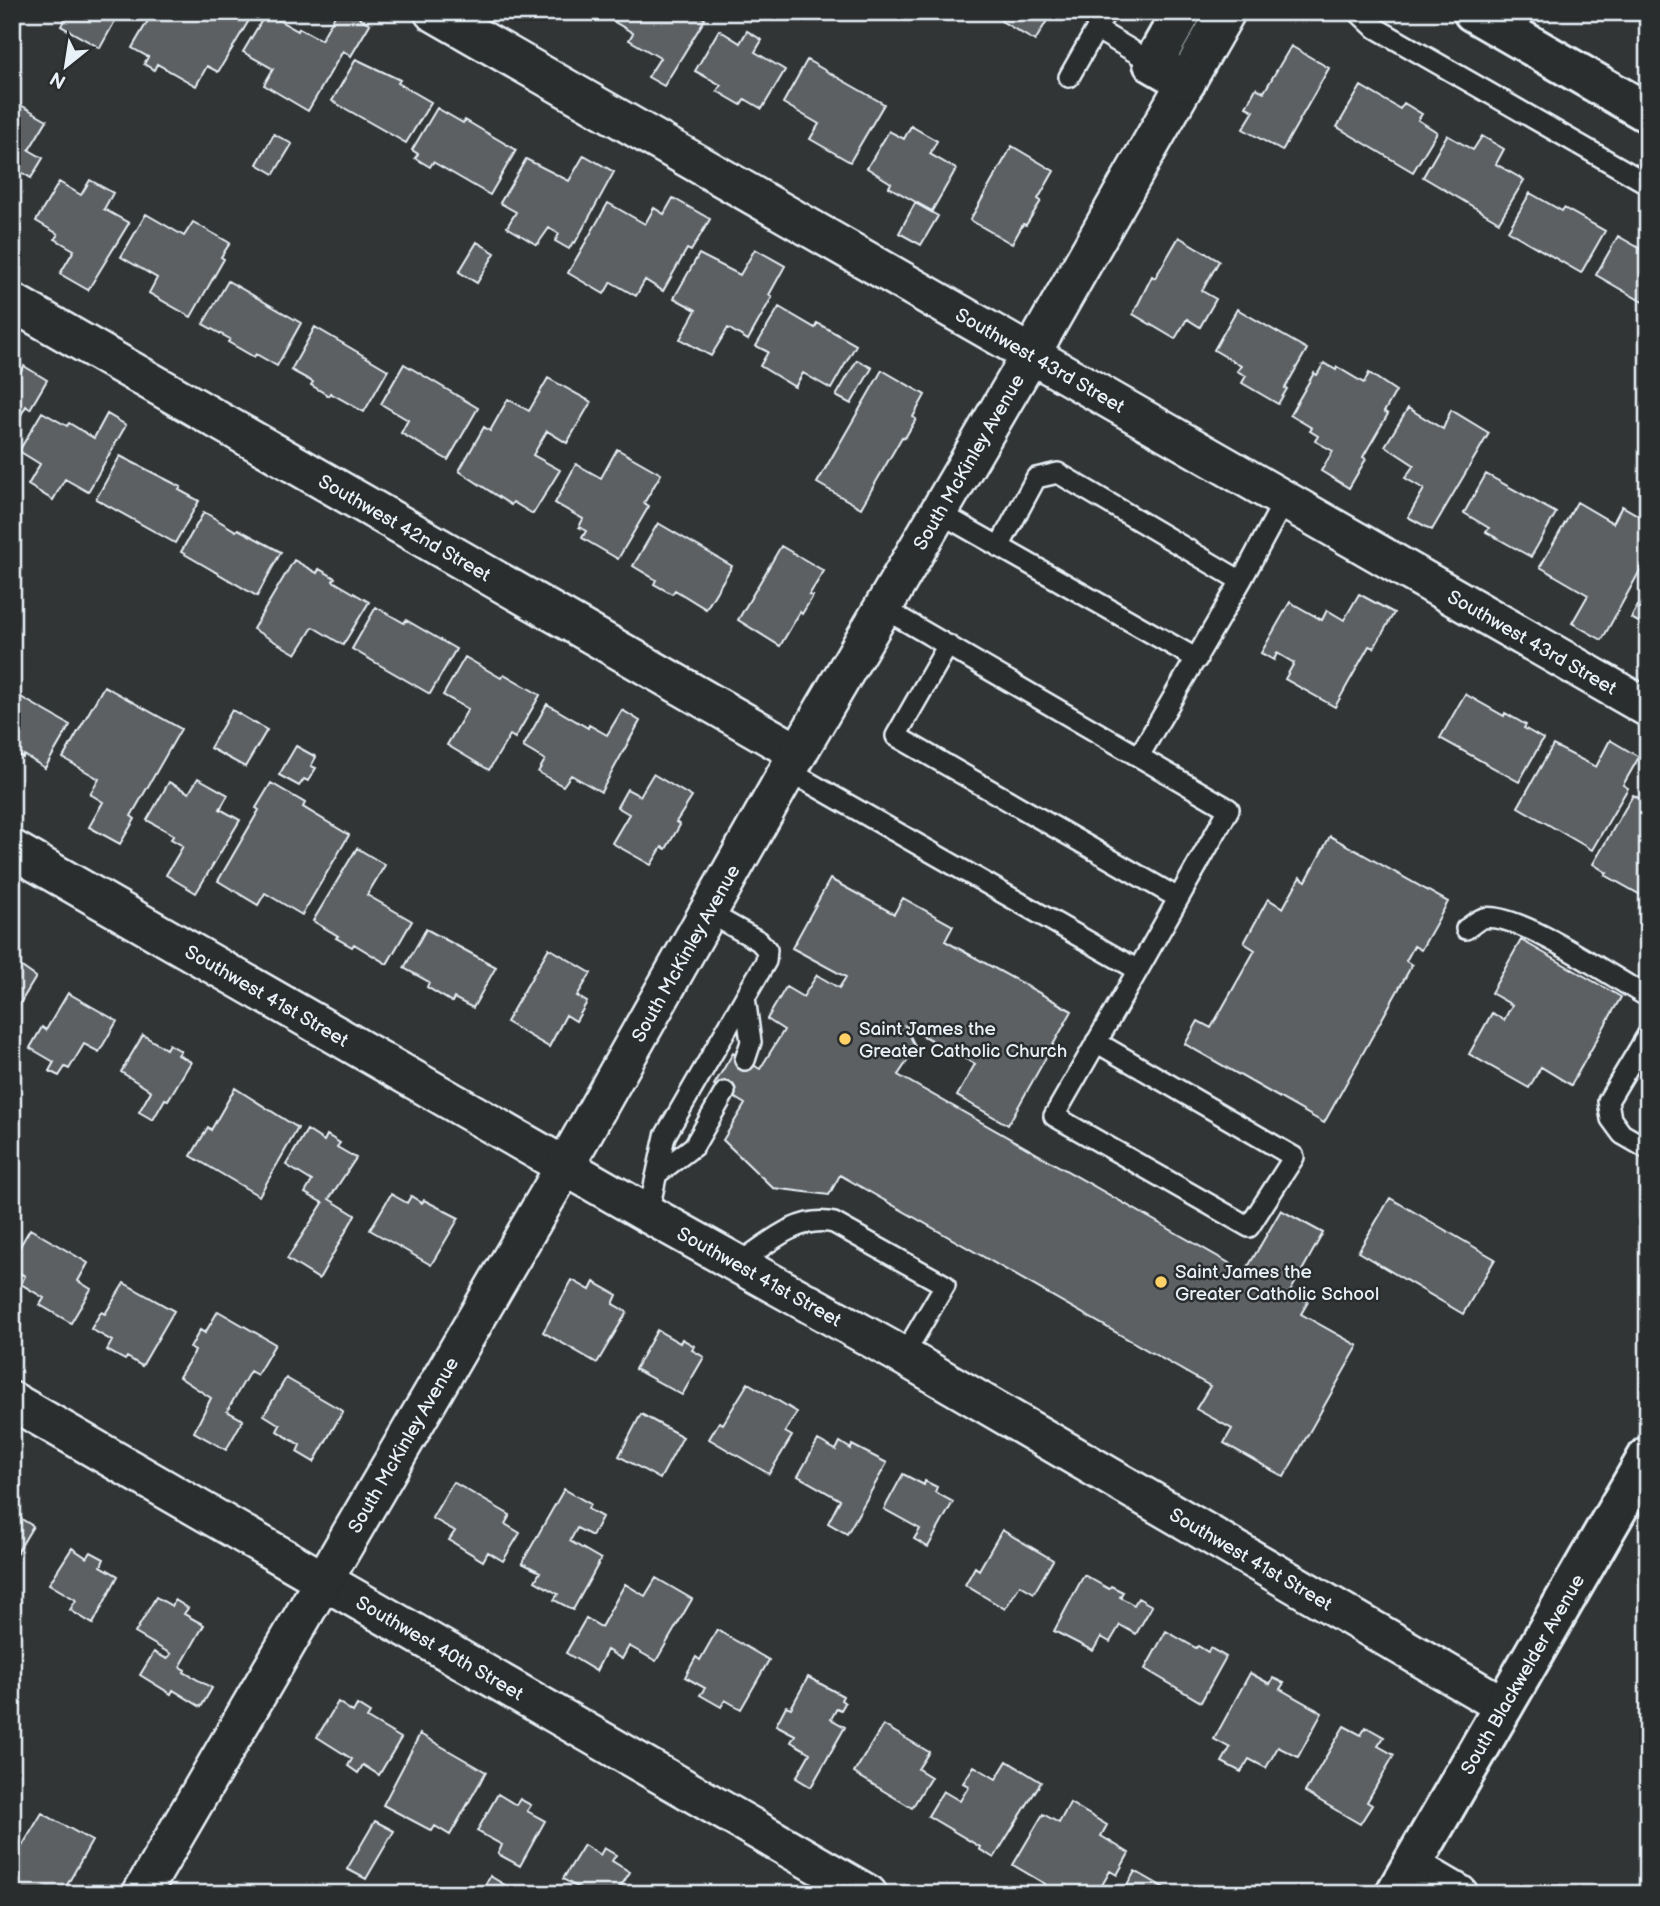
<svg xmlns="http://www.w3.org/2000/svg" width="1660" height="1906" font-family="'Balsamiq Sans',sans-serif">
	<rect width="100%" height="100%" fill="#323536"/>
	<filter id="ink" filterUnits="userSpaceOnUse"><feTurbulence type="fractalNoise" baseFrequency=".0143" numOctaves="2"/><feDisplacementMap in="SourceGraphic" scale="14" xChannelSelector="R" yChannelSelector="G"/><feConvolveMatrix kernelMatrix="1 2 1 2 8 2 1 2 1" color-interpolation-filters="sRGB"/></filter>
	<g filter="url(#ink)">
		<path fill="#5c6063" stroke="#e8f1f8" stroke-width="2" d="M69 12H120L100 48 61 26Z
			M153 12H254L218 72 207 66 196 86 157 64 154 70 144 64 148 57 132 48Z
			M337 12H349L370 24 351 56 343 51 308 111 264 85 273 69 243 52 266 13 298 31 299 28 321 40Z
			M611 12H694L705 19 664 86 648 77 660 58 629 40 633 33 608 18Z
			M1006 12H1052L1035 41 1001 21Z
			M719 30 740 43 747 31 762 40 755 52 785 70 762 109 745 99 741 105 717 91 721 85 695 71Z
			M1291 46 1329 68 1282 151 1243 129 1254 111 1246 107 1256 88 1264 92Z
			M356 59 400 80 398 83 431 102 406 143 332 101Z
			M807 60 884 104 850 162 810 139 819 124 783 103Z
			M1361 86 1400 109 1404 103 1422 114 1418 120 1437 132 1413 172 1337 127Z
			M12 100 47 120 29 150 43 158 31 178 18 170 12 181Z
			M437 108 463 123 465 120 516 150 490 195 433 162 430 167 415 158 418 154 412 150Z
			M911 126 937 141 930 154 956 169 932 211 889 187 891 183 867 168 889 131 904 139Z
			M274 134 292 144 274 174 257 164Z
			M1447 135 1473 150 1482 136 1504 149 1496 164 1524 180 1499 222 1423 177Z
			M1012 146 1054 171 1038 199 1041 201 1026 225 1023 224 1012 244 970 220Z
			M584 155 614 172 575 243 573 242 569 249 555 241 559 234 549 228 537 245 507 227 516 212 500 203 526 159 569 181Z
			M90 180 113 193 104 209 129 223 88 290 60 274 74 250 55 239 58 234 36 221 59 182 81 195Z
			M1530 193 1562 211 1564 208 1605 231 1581 273 1508 231Z
			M673 198 710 219 691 251 687 249 663 291 645 280 636 296 611 282 604 294 568 273 608 203 645 224 654 208 664 214Z
			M915 203 938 216 921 245 899 233Z
			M146 214 184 236 193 222 230 243 221 257 224 259 191 317 149 293 157 278 121 257Z
			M1618 236 1648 253V305L1596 275Z
			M1179 237 1219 261 1202 291 1216 299 1200 327 1187 319 1175 339 1133 314 1152 276 1155 278Z
			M477 242 495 253 477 283 459 272Z
			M755 249 785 266 769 295 772 297 748 340 728 328 711 356 680 339 696 310 674 298 699 254 740 275Z
			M228 281 301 323 277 366 256 354 254 357 228 342 230 339 203 324Z
			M779 307 815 328 817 323 856 345 831 389 803 373 795 387 760 366 768 352 756 346Z
			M1237 309 1307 349 1285 388 1287 389 1278 404 1242 383 1246 376 1237 371 1241 366 1214 350Z
			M315 327 388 370 364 412 330 393 329 396 311 385 313 382 291 370Z
			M857 360 872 368 851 404 836 396Z
			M1324 363 1336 370 1337 367 1364 383 1369 373 1396 391 1384 412 1388 414 1363 457 1366 459 1349 488 1321 471 1333 451 1315 441 1318 436 1310 431 1312 428 1290 415 1314 373 1317 375Z
			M404 364 478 408 448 460 401 433 408 420 381 404Z
			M24 366 47 380 30 409 26 406 12 431V386Z
			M882 370 925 395 913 417 916 419 905 438 902 437 861 508 817 483Z
			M548 378 591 402 567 443 547 431 533 455 560 470 533 514 513 502 511 505 459 471 484 427 490 431 508 399 529 411Z
			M1408 408 1443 429 1451 410 1489 433 1432 530 1408 517 1424 489 1405 478 1414 465 1385 446Z
			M42 412 67 426 69 423 94 438 107 414 126 425 88 492 65 479 53 500 28 485 40 464 19 451Z
			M617 449 661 474 644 503 649 506 618 559 582 538 586 531 579 527 583 519 555 503 576 464 601 478Z
			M120 456 181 487 179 490 199 501 175 543 96 499Z
			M1486 474 1556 513 1531 557 1486 532 1489 528 1464 513Z
			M1577 502 1613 523 1622 506 1648 521V556L1602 640 1572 623 1588 595 1540 567Z
			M204 512 236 531 238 529 281 552 257 596 181 552Z
			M658 523 732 566 706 609 675 590 672 594 654 584 656 580 633 566Z
			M781 546 824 571 809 595 813 596 802 614 800 612 780 646 738 620Z
			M294 560 317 573 319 569 335 578 333 581 369 602 343 645 313 627 296 654 253 629Z
			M1648 588V627L1631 618Z
			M1359 594 1394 613 1374 648 1369 646 1335 707 1285 679 1294 663 1277 653 1274 660 1261 653 1290 602 1322 620 1327 610 1344 620Z
			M376 607 404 623 406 620 456 649 430 694 352 649Z
			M465 657 501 678 504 674 540 695 515 738 510 735 489 770 447 745 468 709 443 695Z
			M104 686 181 729 131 816 135 819 120 844 89 827 103 802 90 794 99 779 63 758Z
			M12 692 70 725 45 768 24 755 23 758 12 752Z
			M1465 694 1504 716 1505 713 1526 725 1524 728 1543 739 1519 782 1440 738Z
			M547 704 588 728 589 725 607 735 622 710 640 721 601 792 571 775 563 786 538 772 545 760 523 747Z
			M232 710 267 730 245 767 210 748Z
			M1610 740 1639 757 1623 785 1628 788 1592 850 1518 807 1553 745 1596 767Z
			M296 746 316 757 311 766 316 768 308 781 304 779 299 786 279 775Z
			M653 774 692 797 676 822 680 825 666 849 662 847 651 865 612 843 629 814 617 807 627 789 640 796Z
			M198 778 228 795 220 809 240 820 196 893 166 875 183 846 171 839 174 835 147 820 169 782 189 793Z
			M271 783 305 803 303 807 349 835 302 915 265 893 258 905 218 881 259 810 256 808Z
			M1633 795 1648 803V899L1605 875 1607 873 1593 864Z
			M1330 836 1448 902 1421 950 1414 946 1406 961 1412 965 1324 1123 1185 1044 1198 1021 1211 1028 1255 950 1244 943 1268 899 1283 908 1300 877 1306 881Z
			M357 848 385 865 367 895 412 921 387 964 354 944 352 947 336 938 338 936 313 921Z
			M830 879 894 914 903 898 953 926 945 941 1072 1011 1008 1125 957 1096 975 1064 905 1026 916 1048 898 1075 1245 1272 1281 1210 1323 1233 1290 1292 1308 1302 1301 1314 1358 1346 1284 1477 1224 1443 1232 1429 1196 1409 1210 1386 840 1175 829 1195 773 1188 723 1140 745 1104 714 1085 733 1053 760 1069 784 1030 767 1019 786 987 803 997 817 975 839 988 846 977 792 948Z
			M426 929 496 967 473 1008 454 998 452 1002 427 987 429 982 404 968Z
			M1521 940 1621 997 1571 1085 1541 1067 1529 1088 1469 1054 1492 1013 1504 1020 1512 1005 1491 993Z
			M549 948 591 973 577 996 587 1002 576 1021 566 1015 549 1047 506 1022Z
			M12 960 36 977 16 1010 12 1008Z
			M68 993 117 1021 99 1052 84 1044 69 1069 65 1067 59 1076 49 1071 54 1062 30 1048 42 1027 46 1030Z
			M143 1035 166 1049 169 1044 181 1051 178 1055 191 1062 168 1100 165 1099 153 1120 139 1112 151 1091 121 1072Z
			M235 1088 298 1128 259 1196 191 1156 208 1127 211 1130Z
			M307 1130 324 1141 327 1135 340 1143 337 1147 356 1158 329 1199 355 1215 319 1279 287 1259 323 1203 305 1193 312 1181 286 1165Z
			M391 1194 407 1203 411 1196 422 1203 424 1200 459 1218 431 1265 370 1230Z
			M1390 1198 1495 1259 1463 1314 1358 1252Z
			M30 1229 88 1263 78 1281 91 1289 71 1323 40 1305 44 1298 21 1284 25 1276 12 1269V1260Z
			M572 1280 590 1290 594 1282 617 1295 613 1304 627 1312 597 1363 543 1332Z
			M124 1283 174 1311 142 1366 127 1357 125 1360 107 1350 112 1341 91 1329 101 1312 105 1314Z
			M218 1311 275 1344 257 1375 250 1371 227 1411 243 1420 226 1450 194 1432 211 1398 179 1377 195 1351 190 1348 200 1330 205 1333Z
			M657 1330 680 1343 682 1339 694 1346 692 1350 704 1357 682 1395 635 1369Z
			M286 1378 343 1411 314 1462 297 1452 300 1445 277 1431 280 1425 264 1415Z
			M748 1383 797 1412 785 1432 792 1436 769 1474 709 1439 719 1422 723 1424Z
			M641 1414 683 1437 660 1479 619 1456Z
			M818 1440 836 1450 840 1442 851 1449 852 1445 887 1463 847 1534 828 1523 840 1500 798 1476Z
			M903 1474 924 1485 925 1481 937 1487 935 1492 953 1502 928 1547 914 1539 920 1529 884 1509Z
			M453 1482 510 1515 505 1524 520 1533 503 1561 488 1552 483 1561 449 1540 455 1531 432 1518Z
			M564 1489 590 1504 588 1509 602 1517 592 1536 577 1528 570 1541 601 1559 573 1610 554 1600 558 1594 535 1581 540 1572 522 1563Z
			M12 1507 18 1511 15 1515 33 1526 12 1561Z
			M1002 1530 1053 1560 1034 1593 1020 1585 1005 1609 965 1585 975 1567 979 1570Z
			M72 1548 87 1558 91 1552 104 1559 101 1566 118 1576 93 1624 70 1610 76 1600 49 1584Z
			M1084 1575 1109 1589 1111 1586 1123 1592 1120 1597 1134 1605 1138 1598 1152 1606 1136 1634 1120 1625 1110 1642 1101 1637 1093 1651 1054 1631Z
			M656 1578 692 1599 656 1661 629 1646 622 1659 607 1650 596 1671 566 1653 586 1618 601 1627 625 1584 645 1596Z
			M156 1597 172 1606 175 1600 188 1608 184 1614 204 1625 180 1667 185 1670 184 1672 212 1688 201 1707 173 1690 171 1694 140 1675 154 1652 167 1659 171 1654 135 1633Z
			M717 1630 769 1660 741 1709 725 1700 721 1707 700 1695 705 1688 685 1677 696 1657 700 1660Z
			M1166 1631 1196 1648 1198 1646 1208 1652 1210 1648 1226 1657 1201 1702 1145 1669Z
			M1250 1673 1270 1684 1273 1678 1284 1683 1280 1689 1322 1713 1298 1757 1278 1747 1266 1768 1249 1759 1241 1772 1222 1762 1230 1748 1214 1739Z
			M808 1677 843 1696 841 1700 845 1703 841 1710 837 1708 831 1719 845 1727 811 1787 796 1778 810 1753 791 1742 795 1735 776 1725 786 1706 791 1708Z
			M338 1702 353 1712 357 1705 370 1713 367 1718 401 1738 379 1775 363 1765 358 1773 348 1766 352 1759 317 1737Z
			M883 1725 929 1752 918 1769 931 1777 912 1808 854 1773Z
			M1344 1726 1361 1735 1366 1727 1384 1737 1378 1746 1394 1755 1367 1802 1372 1805 1360 1824 1305 1792Z
			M420 1734 486 1772 450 1835 435 1826 432 1831 383 1805Z
			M1007 1761 1041 1782 994 1858 979 1849 980 1847 928 1816 943 1791 960 1801 969 1786 963 1783 974 1766 996 1779Z
			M498 1794 516 1805 520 1799 531 1805 527 1811 545 1821 520 1866 498 1854 502 1845 477 1831Z
			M1070 1803 1107 1825 1101 1836 1129 1853 1117 1875 1110 1871 1097 1894H1040L1045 1884 1013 1865 1043 1814 1059 1823Z
			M42 1813 92 1841 62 1894H12V1843L21 1848Z
			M375 1821 394 1831 366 1879 347 1869Z
			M584 1845 600 1855 604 1848 616 1855 612 1861 630 1872 616 1894H589L563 1879Z
			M1135 1871 1175 1894H1122Z
			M490 1876 510 1888 506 1894H480Z
			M230 1883 248 1894H223Z"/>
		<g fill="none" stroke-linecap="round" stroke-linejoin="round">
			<g stroke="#e8f1f8" stroke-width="24">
				<path id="lane" d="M1358 12 1374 27 1648 184
					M1096 29 1153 63
					M1069 77 1106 12
					M940 513 1197 659
					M999 547 1036 478 1058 473 1241 581
					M948 645 896 736 1178 898
					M1139 756 1241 581 1285 499
					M789 771 1138 970 1229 809 883 608
					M1466 929C1471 926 1478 919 1484 918 1517 911 1615 979 1648 997
					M1648 1034 1608 1101 1611 1119 1622 1134 1648 1149
					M1096 1042 1294 1157 1249 1227 1054 1116 1138 970
					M745 1060 751 1042 745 997
					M657 1174 694 1146 725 1092
					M648 1214 665 1136 766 961 767 950 759 941 709 913
					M738 1264C766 1245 798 1214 834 1223L945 1285 903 1356"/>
			</g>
			<g stroke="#e8f1f8" stroke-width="42">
				<g id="street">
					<path id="s1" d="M433 12 1648 708"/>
					<path id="s2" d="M12 302 798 753"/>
					<path id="s3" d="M12 849 648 1214 903 1356 1504 1706"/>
					<path id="s4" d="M12 1401 868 1894"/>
					<path d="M1411 1866 1459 1894"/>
					<path id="s5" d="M141 1894 565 1166 798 753 1030 356 1226 12"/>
				</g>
			</g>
			<g stroke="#e8f1f8" stroke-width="44">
				<g id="secondary">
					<path d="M1182 12 1153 63 1186 82"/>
					<path d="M1473 12 1648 113"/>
					<path id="s6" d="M1395 1894 1648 1456"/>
				</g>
			</g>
			<use href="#lane" stroke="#2a2d2e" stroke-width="19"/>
			<use href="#street" stroke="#2a2d2e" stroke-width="37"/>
			<use href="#secondary" stroke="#2a2d2e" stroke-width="38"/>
		</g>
	</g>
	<g fill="#ffd166" stroke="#2a2d2e" stroke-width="2.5">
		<circle cx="845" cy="1039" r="7"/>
		<circle cx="1161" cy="1282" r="7"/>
	</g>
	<g text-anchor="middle" stroke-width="5" stroke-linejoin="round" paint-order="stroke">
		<g font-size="19" fill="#e8f1f8" stroke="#2a2d2e">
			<text dy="7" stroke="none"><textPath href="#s1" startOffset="700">Southwest 43rd Street</textPath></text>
			<text dy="7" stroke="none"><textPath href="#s5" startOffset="1654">South McKinley Avenue</textPath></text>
			<text dy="7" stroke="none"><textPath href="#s2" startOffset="453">Southwest 42nd Street</textPath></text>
			<text dy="7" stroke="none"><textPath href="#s1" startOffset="1267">Southwest 43rd Street</textPath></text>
			<text dy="7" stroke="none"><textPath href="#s5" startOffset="1087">South McKinley Avenue</textPath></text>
			<text dy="7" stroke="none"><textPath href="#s3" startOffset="294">Southwest 41st Street</textPath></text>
			<text dy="7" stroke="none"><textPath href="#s3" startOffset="861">Southwest 41st Street</textPath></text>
			<text dy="7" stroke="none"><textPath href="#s5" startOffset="520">South McKinley Avenue</textPath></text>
			<text dy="7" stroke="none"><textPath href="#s3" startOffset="1428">Southwest 41st Street</textPath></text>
			<text dy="7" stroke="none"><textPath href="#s4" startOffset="494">Southwest 40th Street</textPath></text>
			<text dy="7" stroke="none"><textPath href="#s6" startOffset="254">South Blackwelder Avenue</textPath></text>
		</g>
		<g font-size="19" fill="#e8f1f8" stroke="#2a2d2e" text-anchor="start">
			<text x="859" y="1035">Saint James the<tspan x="859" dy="22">Greater Catholic Church</tspan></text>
			<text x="1175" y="1278">Saint James the<tspan x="1175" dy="22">Greater Catholic School</tspan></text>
		</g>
	</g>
	<rect width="1660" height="1906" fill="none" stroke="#2a2d2e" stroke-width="42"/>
	<rect x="21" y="21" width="1618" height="1864" fill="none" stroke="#e8f1f8" stroke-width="2.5" filter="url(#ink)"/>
	<g transform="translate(66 66) rotate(210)" stroke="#2a2d2e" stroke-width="5" paint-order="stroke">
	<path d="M0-5L12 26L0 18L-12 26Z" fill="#e8f1f8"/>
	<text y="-10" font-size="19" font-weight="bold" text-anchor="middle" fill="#e8f1f8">N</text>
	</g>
</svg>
